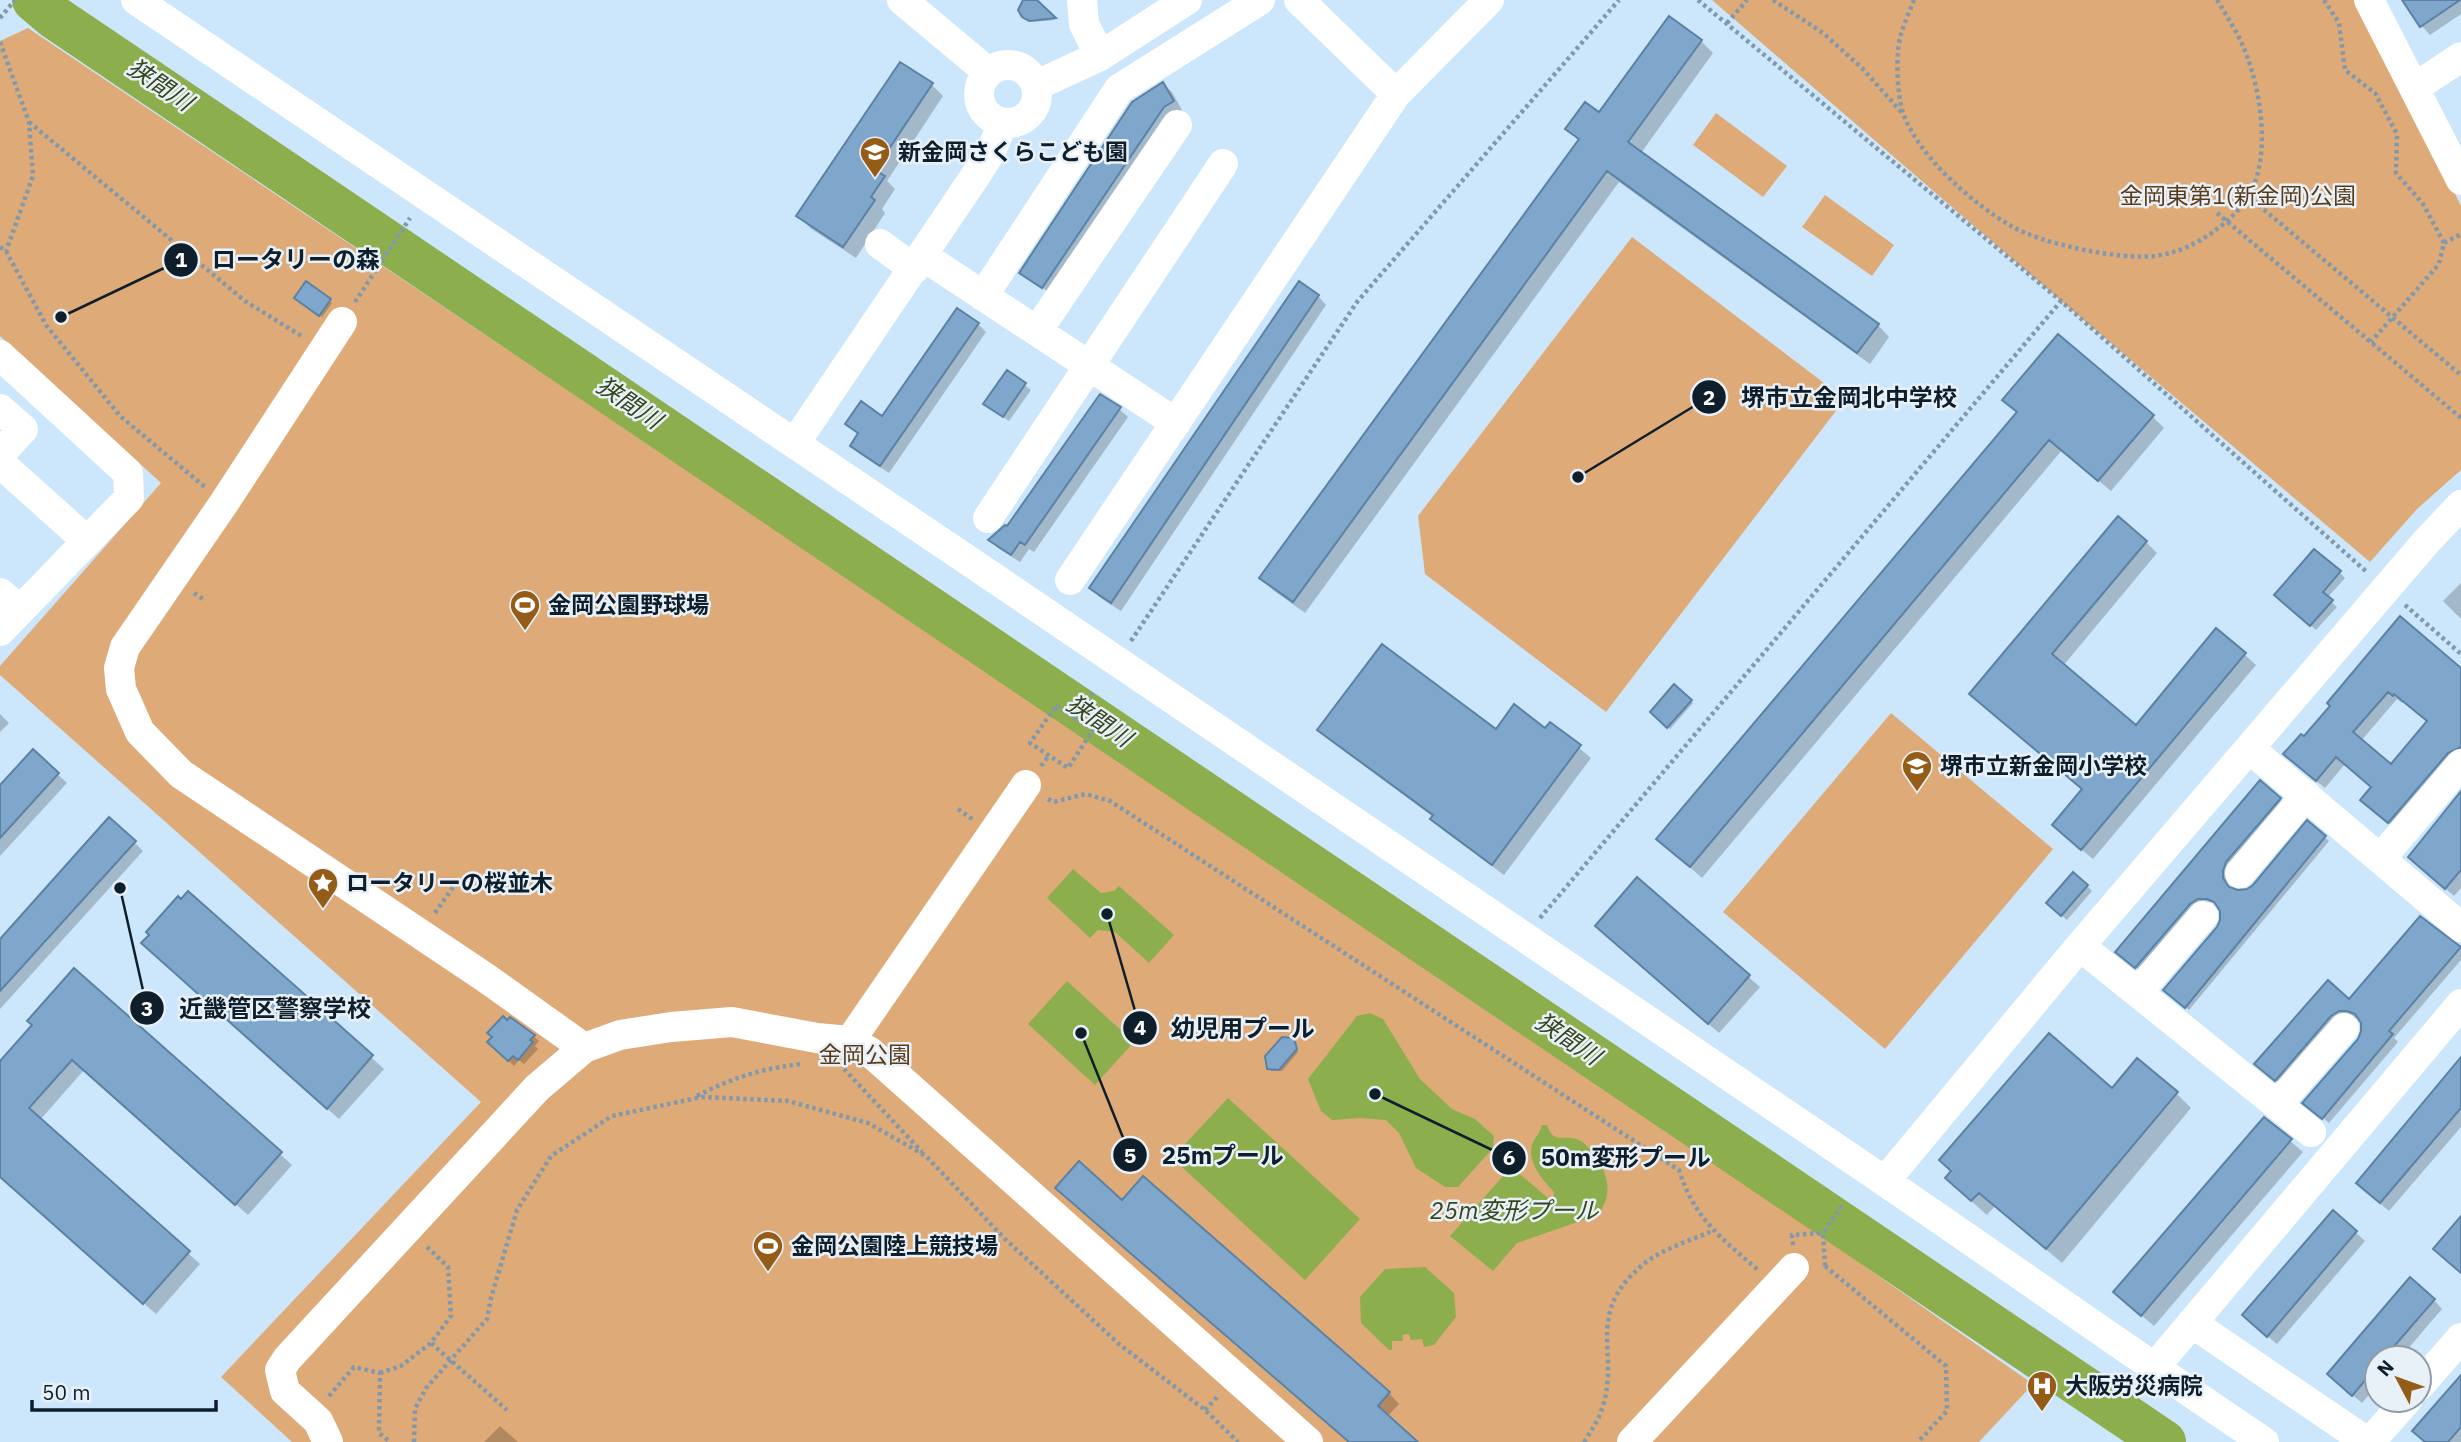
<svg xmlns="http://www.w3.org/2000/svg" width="2461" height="1442" font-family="'IBM Plex Sans','Noto Sans JP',sans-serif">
	<rect width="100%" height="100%" fill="#cce6fc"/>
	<path fill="#deab78" d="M1712 0H2360L2461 206V470L2417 509 2370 562 2061 301Z
		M28 28 1823 1233 1867 1268 2033 1384 1979 1442H292L221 1377 481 1102 0 675V666L161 483 0 336V41Z
		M1716 113 1787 166 1763 197 1693 145Z
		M1825 195 1894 245 1872 276 1802 227Z
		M1632 237 1845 399 1606 712 1425 574 1418 516Z
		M1891 713 2053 849 1885 1049 1723 912Z"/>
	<path fill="#8dae4c" d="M1073 869 1101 893 1114 891 1119 886 1174 935 1149 963 1115 932 1098 930 1090 938 1047 898Z
		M1067 981 1134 1042 1095 1085 1028 1024Z
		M1370 1013 1383 1019 1420 1079 1452 1109 1475 1119 1494 1136 1493 1148 1458 1187H1445L1416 1168 1399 1133 1386 1120 1360 1118 1332 1120 1321 1111 1308 1079 1357 1016Z
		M1228 1098 1360 1219 1305 1280 1172 1158Z
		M1542 1125H1547C1554 1146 1564 1133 1579 1140 1584 1142 1591 1150 1594 1155 1609 1175 1613 1194 1598 1215L1517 1243 1493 1271 1450 1236 1511 1167 1553 1202 1554 1192C1542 1179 1524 1159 1534 1140 1538 1134 1540 1132 1542 1125Z
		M1425 1267 1454 1293 1456 1317 1434 1345 1424 1347 1422 1339 1411 1340 1409 1334 1402 1335 1403 1341H1392V1350H1389L1361 1323 1360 1297 1385 1269Z"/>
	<path fill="#0003" fill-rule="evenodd" d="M1027 0 1035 1 1055 20 1032 22 1026 19 1023 16Z
		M2412 0H2461V14L2430 35 2422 26Z
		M1670 18 1701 41 1713 53 1641 153 1878 325 1889 337 1870 364 1619 182 1305 613 1273 590 1262 578 1580 142 1567 129 1600 114Z
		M1163 84 1172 92 1182 110 1172 115 1052 295 1022 272Z
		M932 85 943 96 887 181 895 189 882 209 885 213 856 258 810 228 799 216Z
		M306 284 332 303 322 317 299 300Z
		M1318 296 1326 305 1121 611 1099 597 1091 588Z
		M978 324 986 332 889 473 860 454 852 446 859 435 847 424 882 419Z
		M1007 372 1031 390 1009 421 991 409Z
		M2004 400 2152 416 2164 428 2111 491 2062 450 1702 878 1658 839 2018 413Z
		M1119 409 1128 417 1034 552 1029 549 1020 562 998 548 990 540 1007 528Z
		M2146 542 2157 553 2063 666 2136 727 2244 654 2256 665 2093 859 2065 836 2083 790 1982 705Z
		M2339 572 2345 578 2327 598 2337 607 2316 630 2282 600Z
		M2461 583V619L2443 601Z
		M2461 673V758L2397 830 2371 808 2373 787 2345 764 2325 788 2294 763 2304 739 2332 706ZM2397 699 2402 703 2404 701 2428 721 2391 766 2361 741Z
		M1674 687 1693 703 1670 729 1652 712Z
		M0 714 9 723 0 732Z
		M1550 724 1591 758 1504 875 1443 830 1432 819 1433 817 1331 741 1320 730H1546Z
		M33 752 67 783 0 856V787Z
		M2461 794V888L2454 896 2418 865Z
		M2280 799 2283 803 2226 875 2227 884 2230 889 2237 892 2247 891 2254 886 2308 823 2329 841 2189 1010 2169 994 2218 928 2222 920 2221 910 2218 906 2212 902 2202 903 2140 971 2121 956Z
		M134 842 143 851 0 1009V941Z
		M1637 879 1760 987 1719 1033 1607 936Z
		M2087 886 2092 891 2067 920 2054 909Z
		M188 893 384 1069 339 1119 155 955 181 901Z
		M2449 942 2461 949V960L2394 1038 2398 1042 2329 1123 2311 1108 2359 1040 2363 1031 2360 1019 2346 1017 2282 1085 2263 1070 2349 1001Z
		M74 970 292 1165 248 1215 84 1070 40 1120 200 1264 156 1314 0 1177V1063L34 1025Z
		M534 1036 539 1041 535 1046 538 1049 524 1064 519 1060 514 1066 489 1042Z
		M1294 1039 1298 1052 1282 1071H1271L1269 1068Z
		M2461 1059V1127L2389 1211 2367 1192 2384 1153 2382 1151Z
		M2113 1090 2176 1093 2191 1108 2062 1263 1995 1206 1987 1215 1962 1193Z
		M2264 1119 2303 1152 2154 1326 2128 1304Z
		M1144 1178 1389 1393 1399 1404 1387 1417 1415 1442H1350L1122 1202Z
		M2333 1212 2365 1241 2277 1344 2253 1324Z
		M2434 1300 2442 1309 2400 1358H2377V1385L2362 1403 2338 1383Z
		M2461 1377V1442H2426Z
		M500 1426 518 1442H484Z"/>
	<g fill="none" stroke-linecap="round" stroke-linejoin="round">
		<path stroke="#8dae4c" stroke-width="44" d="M34 0 54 17 2164 1442"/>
	</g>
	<path fill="#7fa7cb" stroke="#5b82a4" stroke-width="2" fill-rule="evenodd" d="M1023 0H1037L1056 18 1029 21 1022 17 1018 10Z
		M2402 0H2460L2420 27Z
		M1669 16 1702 40 1628 142 1879 324 1857 353 1607 171 1293 602 1259 578 1579 139 1565 129 1585 102 1599 112Z
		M900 62 933 83 875 170 885 176 871 197 875 200 843 247 796 216Z
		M1163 82 1174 101 1164 107 1042 288 1019 273 1132 102Z
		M306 281 331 299 319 316 294 298Z
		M1299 281 1319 295 1111 603 1089 588Z
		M957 308 979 323 880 466 850 446 858 433 845 424 861 401 882 416Z
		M2058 334 2154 415 2098 481 2049 440 1690 867 1656 839 2017 412 2002 400Z
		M1007 370 1026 383 1003 417 983 404Z
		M1100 394 1121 407 1025 545 1020 542 1011 555 988 540 1005 525 1007 526Z
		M2118 516 2147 541 2052 654 2136 725 2216 628 2246 653 2081 850 2052 825 2082 789 1969 694Z
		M2314 549 2341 571 2323 592 2333 600 2310 626 2274 595Z
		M2400 616 2461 668V747L2448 753 2388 823 2360 800 2371 787 2336 757 2316 781 2283 754 2301 734 2304 736 2330 706 2327 703ZM2388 692 2393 696 2394 694 2427 721 2391 764 2353 732Z
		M1382 644 1496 729 1514 704 1545 728 1550 722 1581 745 1492 865 1430 819 1433 815 1317 730Z
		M1674 684 1692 700 1667 728 1650 712Z
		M33 749 59 773 0 838V785Z
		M2260 780 2281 798 2226 862 2223 871V878L2229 887 2238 890 2247 889 2253 885 2307 820 2326 836 2185 1008 2163 990 2217 927 2220 920V911L2214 902 2207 899H2198L2190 904 2135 968 2115 952Z
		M2461 791V870L2445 889 2408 857Z
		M109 817 136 841 0 991V939Z
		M2073 872 2088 885 2061 916 2046 903Z
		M1637 877 1750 975 1708 1024 1595 926Z
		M188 891 373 1055 327 1109 141 943 149 935 146 932 178 896 181 899Z
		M2420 916 2461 947 2389 1031 2393 1034 2322 1119 2302 1103 2358 1039 2361 1031V1023L2355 1014 2347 1011H2339L2331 1016 2275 1081 2254 1064 2328 980 2349 999Z
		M74 968 282 1152 235 1205 72 1060 29 1108 190 1251 143 1304 0 1177V1061L32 1025 27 1021Z
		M503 1016 507 1020 510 1017 535 1035 530 1040 533 1042 518 1060 513 1056 508 1061 487 1042 492 1037 487 1033Z
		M2049 1033 2112 1088 2137 1058 2178 1092 2046 1249 1979 1193 1971 1201 1945 1178 1951 1171 1939 1160Z
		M1282 1037 1294 1038 1297 1049 1279 1070 1267 1069 1265 1056Z
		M2461 1057V1108L2380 1203 2356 1183Z
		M2264 1117 2292 1139 2141 1316 2113 1292Z
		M1079 1161 1122 1200 1143 1176 1390 1392 1378 1406 1418 1442H1349L1055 1188Z
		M2333 1210 2357 1231 2267 1337 2242 1315Z
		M2461 1216V1273L2433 1249Z
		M2410 1277 2435 1299 2384 1358H2377V1366L2352 1396 2327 1374Z
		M2461 1375V1427L2448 1442H2425L2412 1431Z"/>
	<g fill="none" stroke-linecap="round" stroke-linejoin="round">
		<path stroke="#8298ab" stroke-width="4.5" stroke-dasharray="3.5 3.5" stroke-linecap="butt" d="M1698 0 2061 301 2368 573
			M1773 0 1823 33 1862 68 1903 114
			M1914 0C1910 11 1904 23 1901 34 1895 55 1897 93 1903 113 1918 156 1972 203 2011 226 2042 244 2119 260 2155 256 2178 253 2199 243 2217 229 2229 220 2242 208 2249 195 2271 157 2261 94 2247 56 2240 36 2228 18 2217 0
			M2324 0 2339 23 2345 70 2375 93 2397 134 2396 173 2423 204 2444 243 2439 264 2371 342
			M0 18 15 0
			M1727 23 1747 0
			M0 42 29 122 33 176 6 251
			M29 122 245 301 303 337
			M2237 187 2461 375
			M2217 213 2461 418
			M2444 243 2461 234
			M0 247 6 251 46 325 120 416 205 487
			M355 302 410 218
			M194 593 203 599
			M2405 605 2461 654
			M1131 641 1357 302 1619 0
			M1056 706 1093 730 1068 768 1030 743Z
			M1074 718 1094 691
			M1041 766 1049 755
			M1048 799 1053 802 1086 794 1110 801 1679 1170C1694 1218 1721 1238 1758 1270
			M958 809 972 819
			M435 913 453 887
			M1540 918 2061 301
			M844 1069 922 1152
			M697 1096C731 1078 764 1068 802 1064
			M1793 1245 1792 1235 1823 1233
			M427 1247 448 1267 451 1316 431 1343 507 1410
			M1825 1266 1946 1366 1947 1411 1918 1442
			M1825 1266 1823 1233 1842 1206
			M380 1373 401 1366 431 1343
			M329 1396 354 1367 380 1373 379 1433 390 1442
			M1205 1410 1218 1396
			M414 1442 415 1409 426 1388 487 1319 491 1298 517 1210 551 1156 612 1116 702 1097 788 1101 868 1123 926 1156 1005 1239 1119 1344 1205 1410 1238 1442
			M1584 1442C1591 1431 1598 1421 1602 1409 1621 1352 1584 1317 1640 1267 1659 1250 1689 1241 1712 1231"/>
		<path stroke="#fff" stroke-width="30" d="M136 0C709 383 1278 771 1849 1157 1988 1251 2125 1349 2264 1442
			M902 0 988 72
			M1082 0 1084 24 1100 56
			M1299 0 1396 94
			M2369 0 2461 180
			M979 94a29 29 0 1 1 58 0a29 29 0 1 1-58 0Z
			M1037 85 1100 56 1187 0
			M2414 88 2461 57
			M880 244 914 269
			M923 256 1176 423
			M983 296 1119 89 1260 0
			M342 322 224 503 125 647 119 668 121 689 140 732 181 774 486 978 584 1048
			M1037 331 1177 125
			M0 355 128 473 129 498 0 631
			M0 409 23 429 0 454
			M795 443 978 172 990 153 1003 123
			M0 463 87 541
			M988 518 1223 164
			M1070 580 1396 94 1489 0
			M0 593 20 610
			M2250 749 2461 927
			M2381 858 2461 764
			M2240 873 2306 795
			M2080 946 2311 1132
			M2138 992 2203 916
			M850 1041 1026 785
			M2277 1105 2344 1028
			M1885 1181 2080 946 2426 542 2461 505
			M2192 1323 2367 1442
			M2154 1368 2461 1004
			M2419 1386 2461 1338
			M328 1442 318 1421 285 1391 280 1370 287 1359 537 1088 584 1048 620 1035 671 1027 732 1022 817 1038 850 1041 870 1052 1308 1442
			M1632 1442 1794 1268
			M2370 1442 2407 1400"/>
	</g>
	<defs>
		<g id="school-pin" transform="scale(1.575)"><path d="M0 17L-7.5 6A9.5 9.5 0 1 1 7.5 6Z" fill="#955c17" stroke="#e8f0f8"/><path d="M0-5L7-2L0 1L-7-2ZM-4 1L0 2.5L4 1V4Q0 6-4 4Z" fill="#fff"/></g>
		<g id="stadium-pin" transform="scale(1.575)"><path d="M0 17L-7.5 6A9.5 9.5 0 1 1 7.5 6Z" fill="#955c17" stroke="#e8f0f8"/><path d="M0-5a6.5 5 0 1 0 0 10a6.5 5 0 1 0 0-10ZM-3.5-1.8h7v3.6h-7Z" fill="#fff"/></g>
		<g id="sight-pin" transform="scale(1.575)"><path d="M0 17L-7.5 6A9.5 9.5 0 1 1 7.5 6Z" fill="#955c17" stroke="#e8f0f8"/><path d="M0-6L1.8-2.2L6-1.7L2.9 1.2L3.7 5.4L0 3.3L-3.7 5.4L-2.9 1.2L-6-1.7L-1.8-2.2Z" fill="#fff"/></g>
		<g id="hospital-pin" transform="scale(1.575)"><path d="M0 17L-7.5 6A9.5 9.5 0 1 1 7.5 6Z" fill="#955c17" stroke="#e8f0f8"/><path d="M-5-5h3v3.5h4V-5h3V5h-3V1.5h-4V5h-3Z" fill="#fff"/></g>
	</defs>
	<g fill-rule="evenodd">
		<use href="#school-pin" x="875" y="152"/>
		<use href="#stadium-pin" x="525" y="605"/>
		<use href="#school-pin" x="1917" y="766"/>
		<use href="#sight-pin" x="323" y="883"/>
		<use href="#stadium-pin" x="768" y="1246"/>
		<use href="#hospital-pin" x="2042" y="1386"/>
	</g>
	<g text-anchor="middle" stroke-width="5" stroke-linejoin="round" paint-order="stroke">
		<g font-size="23" font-weight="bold" fill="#0e1e2b" stroke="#e8f0f8" text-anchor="start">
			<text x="898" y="160">新金岡さくらこども園</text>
			<text x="548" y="613">金岡公園野球場</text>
			<text x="1940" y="774">堺市立新金岡小学校</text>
			<text x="346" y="891">ロータリーの桜並木</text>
			<text x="791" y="1254">金岡公園陸上競技場</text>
			<text x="2065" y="1394">大阪労災病院</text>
		</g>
		<g font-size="23" fill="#593a19" stroke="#e8f0f8">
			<text x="2238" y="204">金岡東第1(新金岡)公園</text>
			<text x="865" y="1063">金岡公園</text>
		</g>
		<g font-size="24" font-style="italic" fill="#37451d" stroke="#e8f0f8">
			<text transform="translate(160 85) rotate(34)" y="8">狭間川</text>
			<text transform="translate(629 403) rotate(34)" y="8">狭間川</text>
			<text transform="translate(1099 721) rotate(34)" y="8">狭間川</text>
			<text transform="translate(1568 1039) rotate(34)" y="8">狭間川</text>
			<text x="1514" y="1219">25m変形プール</text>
		</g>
	</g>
	<path fill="none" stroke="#0e1e2b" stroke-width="2.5" d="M61 317L181 260M1578 477L1709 397M120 888L147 1008M1107 914L1140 1028M1081 1033L1130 1155M1375 1094L1509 1158"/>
	<g fill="#0e1e2b" stroke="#e8f0f8" stroke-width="2.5">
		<circle cx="61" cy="317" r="7"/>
		<circle cx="1578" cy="477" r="7"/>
		<circle cx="120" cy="888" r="7"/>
		<circle cx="1107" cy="914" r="7"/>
		<circle cx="1081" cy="1033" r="7"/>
		<circle cx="1375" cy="1094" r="7"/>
		<circle cx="181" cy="260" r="18"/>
		<circle cx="1709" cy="397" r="18"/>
		<circle cx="147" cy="1008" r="18"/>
		<circle cx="1140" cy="1028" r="18"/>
		<circle cx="1130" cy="1155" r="18"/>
		<circle cx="1509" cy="1158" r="18"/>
	</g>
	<g font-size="21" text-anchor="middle" font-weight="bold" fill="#fff">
		<text x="181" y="267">1</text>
		<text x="1709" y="405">2</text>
		<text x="147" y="1016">3</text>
		<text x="1140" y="1035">4</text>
		<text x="1130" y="1163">5</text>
		<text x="1509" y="1165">6</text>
	</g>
	<g font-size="24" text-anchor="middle" font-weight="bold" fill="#0e1e2b" stroke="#e8f0f8" stroke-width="5" stroke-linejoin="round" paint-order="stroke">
		<text x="296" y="268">ロータリーの森</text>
		<text x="1849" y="406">堺市立金岡北中学校</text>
		<text x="275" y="1017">近畿管区警察学校</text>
		<text x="1243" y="1037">幼児用プール</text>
		<text x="1223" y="1164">25mプール</text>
		<text x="1626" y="1166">50m変形プール</text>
	</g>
	<g transform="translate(2398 1379) rotate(311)"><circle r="33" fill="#e8f0f8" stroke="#919ca6" stroke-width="2"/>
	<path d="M0-5L12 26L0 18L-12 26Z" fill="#955c17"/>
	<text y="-10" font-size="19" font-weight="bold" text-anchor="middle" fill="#0e1e2b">N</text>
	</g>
	<path d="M32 1400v10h184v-10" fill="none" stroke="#0e1e2b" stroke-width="3.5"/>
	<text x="42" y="1400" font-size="21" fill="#0e1e2b" stroke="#e8f0f8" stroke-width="5" paint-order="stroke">50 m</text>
</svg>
